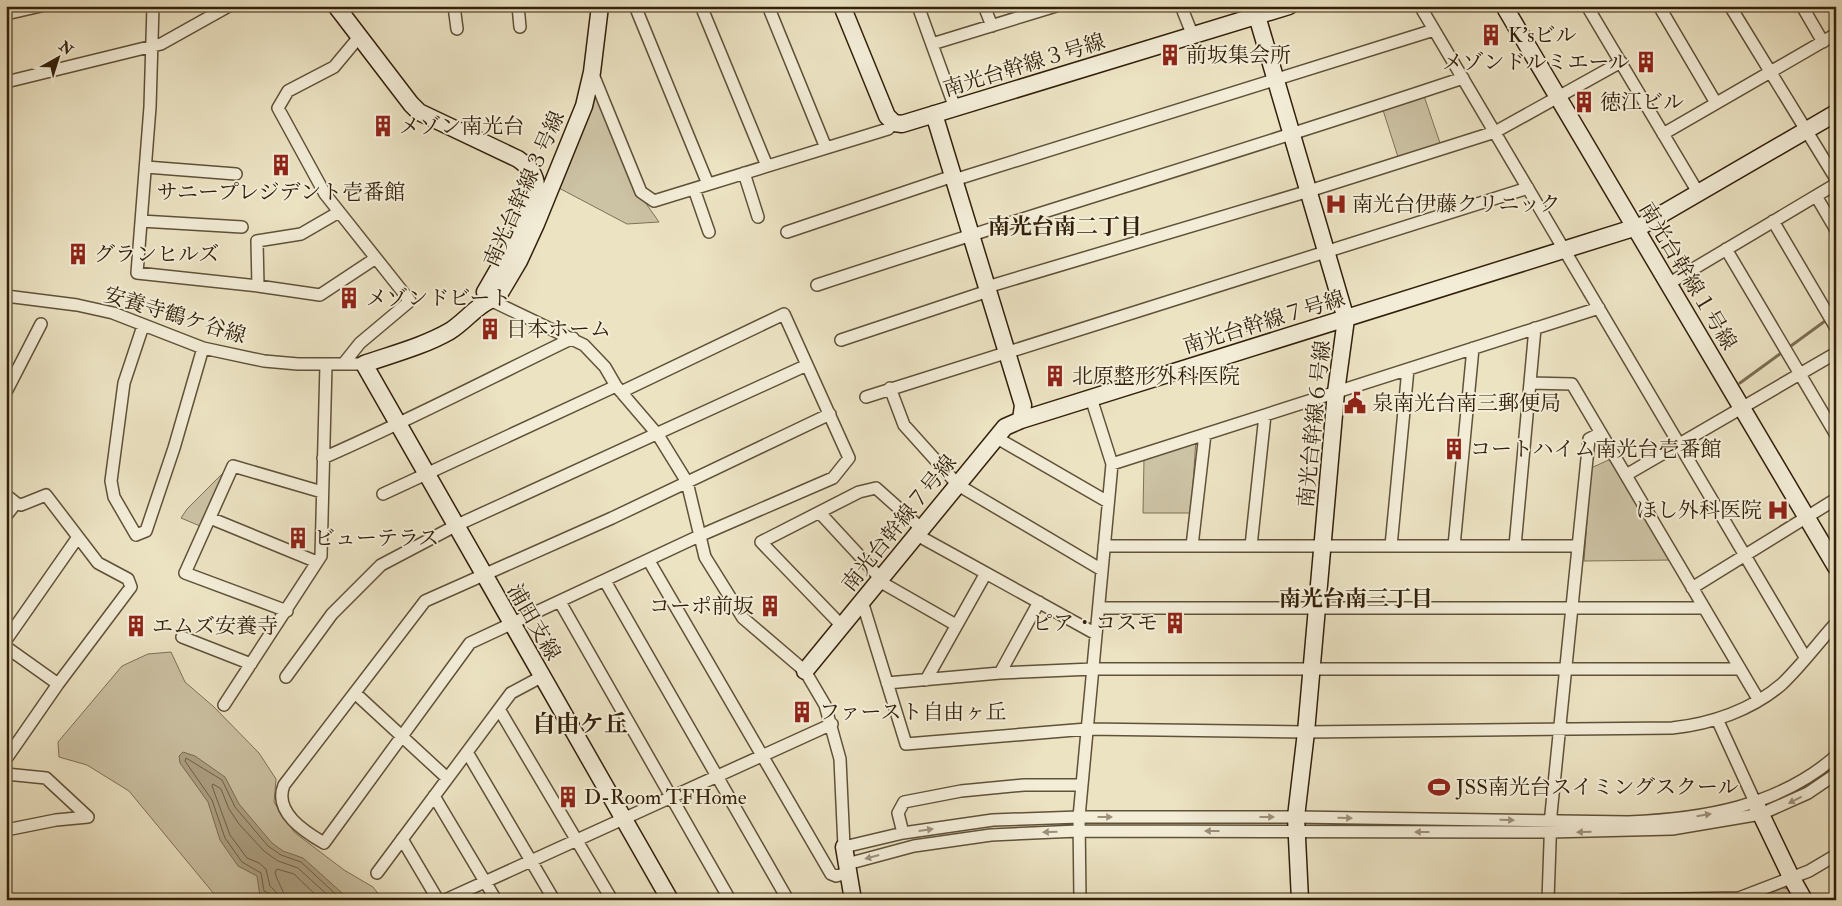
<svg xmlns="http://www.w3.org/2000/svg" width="1842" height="906" font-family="'IM FELL Double Pica','Noto Serif JP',serif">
	<rect width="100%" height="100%" fill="#ece3c3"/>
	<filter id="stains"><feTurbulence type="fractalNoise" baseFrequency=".004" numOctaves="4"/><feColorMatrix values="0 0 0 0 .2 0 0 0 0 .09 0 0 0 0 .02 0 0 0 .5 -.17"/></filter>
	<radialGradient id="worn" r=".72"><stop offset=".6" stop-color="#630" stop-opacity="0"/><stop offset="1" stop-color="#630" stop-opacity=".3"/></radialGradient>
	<path fill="#ccc2a4" stroke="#7f7157" d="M595 92 638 192 659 222 627 224 557 187Z
		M1423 93 1440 143 1398 157 1382 107Z
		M1196 439 1191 513H1143L1144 457Z
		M1613 458 1673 560 1584 561 1591 468Z
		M222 474 224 475 200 526 181 518 187 509Z
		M171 652 185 682 214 707 259 753 276 779 274 802 294 832 344 870 373 887 383 900H219L129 791 87 765 59 757 58 742 122 666 148 654Z
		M1781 887 1791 890 1798 900 1753 899Z"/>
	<path fill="#ada184" stroke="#7c6d53" d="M183 752 195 756 225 777 239 804 272 843 283 851 303 858 350 900H272L260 896 257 876 238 866 220 840 208 802 180 763 179 756Z"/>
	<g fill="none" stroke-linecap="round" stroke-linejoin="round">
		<path stroke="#706047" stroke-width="1" d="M271 900 270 894 264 891 261 873 242 862 225 838 212 800 185 761 186 758 222 780 235 807 268 846 281 855 301 862 342 900
			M277 900 276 892 270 886 266 869 259 863 247 858 230 835 212 786 213 784 221 789 229 809 239 824 264 851 278 861 298 868 333 900
			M285 900C284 889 277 882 275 872L277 869 294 874 321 900"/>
		<path stroke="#7c6d53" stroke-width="3" d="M1740 383 1836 313"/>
		<g stroke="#605138" stroke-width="14">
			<path id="street" d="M153 6 150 107 137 273 258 286 320 295 376 258
				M454 6 457 29
				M518 6 520 27
				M635 6 708 184
				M701 6 767 166
				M768 6 826 148
				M918 6 955 108
				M984 6 992 26
				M1181 6 1193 36
				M1420 6 1805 657
				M1587 6 1699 194
				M1659 6 1716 103
				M1730 6 1836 179
				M1802 6 1823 42
				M6 14 41 6
				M932 44 1056 6
				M592 72 641 192 654 201 888 129 894 123
				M6 82 161 44 229 6
				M1663 134 1836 34
				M146 167 236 174
				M744 173 758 217
				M954 180 1434 30
				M694 189 709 232
				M1816 196 1836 230
				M141 221 242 227
				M1773 221 1836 328
				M787 232 953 176
				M1726 249 1836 435
				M1668 284 1836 184
				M817 285C1032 214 1248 150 1463 78
				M258 286 257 241 301 234 339 212
				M987 287 1309 191 1495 132 1621 62
				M6 296 77 305 113 313 203 348 264 361 298 364H364
				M488 299 584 345 605 367 616 386 658 435 687 482 705 557 743 618 805 671 825 705 840 759 844 847 903 833 993 820 1079 817H1296L1628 822C1702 819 1778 807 1836 756
				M143 326 124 383 111 481 114 497 136 535 146 531 174 448 203 348
				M841 340 988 291
				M344 363 360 343 410 301 325 194 278 108 288 91 334 67 359 37
				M1530 383 1572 384 1758 699
				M890 388 904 425 958 485 1102 570
				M6 392 41 324
				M621 392 784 314 849 458 833 478 699 536 470 643 324 843C305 832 273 812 284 785L425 601 612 518 830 414
				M866 397 1528 188
				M997 438 1108 502
				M323 458C408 421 490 378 573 338
				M1112 464 1599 308
				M1626 475 1836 353
				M383 494 616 386
				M6 495 16 503 6 516
				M820 513 881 579
				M210 518 317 562
				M917 535 1096 634
				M1104 546H1578
				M1192 546 1205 434
				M1251 546 1265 415
				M1391 546 1408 369
				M1454 546 1473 348
				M1515 546 1535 328
				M649 561 831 874 836 876 848 873
				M605 581 788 900
				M879 581 956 625
				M1692 588 1836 499
				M862 601 906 744 1087 729 1306 732 1672 728C1711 724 1752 710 1782 684 1801 666 1818 643 1836 623
				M560 602 730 900
				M1099 608H1703
				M287 611 185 573 233 466 322 492
				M842 626 761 542 859 492 876 488 922 529
				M182 637 251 664
				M6 640 78 537
				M6 647 58 684
				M1000 673 1039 602
				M286 677 332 614 381 565 455 526 807 365
				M926 680 986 573
				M887 683 1000 673 1093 669H1739
				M356 694 447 778
				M224 705 321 556 326 365
				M499 709 612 900
				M1717 719 1755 802
				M467 752 554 900
				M6 759 58 684 131 587 128 579 98 563 46 495 21 505 16 503
				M6 774 46 778 88 817
				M434 796 496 900
				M6 830 56 820 88 817
				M903 833 898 813 904 802 961 791 1024 785H1082
				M402 839 438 900
				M847 864 914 846 991 835 1078 831 1550 832 1672 829 1761 814 1808 793 1836 774
				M377 873 511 693 541 677
				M445 900 832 724
				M1080 900 1079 817 1112 464 1091 398
				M1548 900 1551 814 1589 439 1601 433
				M1622 900 1739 898 1809 871 1836 855"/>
		</g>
		<g stroke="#32200a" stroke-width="19">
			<path id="secondary" d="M336 6 411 104 419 112 518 159C528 166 536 174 536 187 537 205 496 273 485 292L488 299
				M600 6 592 72 584 106 536 224 519 261 497 298C479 302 466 321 450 331 424 346 393 354 364 364L670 900
				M842 6 887 116 894 123 902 124 1289 6
				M1504 6 1836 567
				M1257 16 1346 319 1336 392 1306 732 1296 817 1300 900
				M934 114 1023 405 1021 420
				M805 671 1005 427 1021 420 1643 225 1836 113
				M1755 802 1791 877 1804 900
				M844 847 853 900"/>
		</g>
		<use href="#street" stroke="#f3edd8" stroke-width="11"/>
		<use href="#secondary" stroke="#f3edd8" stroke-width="16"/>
	</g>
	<defs><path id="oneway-solid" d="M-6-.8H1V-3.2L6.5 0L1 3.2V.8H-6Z" transform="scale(1.25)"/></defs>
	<g fill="#9c917b">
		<use href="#oneway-solid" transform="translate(1795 800) rotate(153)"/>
		<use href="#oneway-solid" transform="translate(1704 815) rotate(-9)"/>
		<use href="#oneway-solid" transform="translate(1105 817)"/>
		<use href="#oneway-solid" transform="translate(1267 817)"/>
		<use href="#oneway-solid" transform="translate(1345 818) rotate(1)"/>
		<use href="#oneway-solid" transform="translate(1507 820) rotate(1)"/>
		<use href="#oneway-solid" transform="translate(926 830) rotate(-8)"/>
		<use href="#oneway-solid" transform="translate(1212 831) rotate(-180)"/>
		<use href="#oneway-solid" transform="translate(1050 832) rotate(178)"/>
		<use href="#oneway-solid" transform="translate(1422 832) rotate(-180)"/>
		<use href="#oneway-solid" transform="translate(1584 832) rotate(179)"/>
		<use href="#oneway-solid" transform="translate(872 857) rotate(165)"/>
	</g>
	<defs>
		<g id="building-bare" transform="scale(1.725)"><path d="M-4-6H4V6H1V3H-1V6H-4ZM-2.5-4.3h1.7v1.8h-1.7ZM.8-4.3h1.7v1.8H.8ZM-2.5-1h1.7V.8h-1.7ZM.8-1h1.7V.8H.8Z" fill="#8f2418" stroke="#f3edd8" stroke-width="2.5" paint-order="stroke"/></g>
		<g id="hospital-bare" transform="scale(1.725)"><path d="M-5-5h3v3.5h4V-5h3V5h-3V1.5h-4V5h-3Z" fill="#8f2418" stroke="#f3edd8" stroke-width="2.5" paint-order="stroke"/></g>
		<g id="civic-bare" transform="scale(1.725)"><path d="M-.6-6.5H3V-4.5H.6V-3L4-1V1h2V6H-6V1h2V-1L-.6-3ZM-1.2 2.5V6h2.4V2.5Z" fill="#8f2418" stroke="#f3edd8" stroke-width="2.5" paint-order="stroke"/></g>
		<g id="stadium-bare" transform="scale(1.725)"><path d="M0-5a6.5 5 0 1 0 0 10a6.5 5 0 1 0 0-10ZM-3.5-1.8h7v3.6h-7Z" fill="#8f2418" stroke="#f3edd8" stroke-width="2.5" paint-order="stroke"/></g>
	</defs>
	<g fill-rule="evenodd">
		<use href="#building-bare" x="1491" y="35"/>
		<use href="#building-bare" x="1170" y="55"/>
		<use href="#building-bare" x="1646" y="62"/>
		<use href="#building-bare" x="1584" y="102"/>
		<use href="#building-bare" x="383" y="126"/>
		<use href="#building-bare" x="281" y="165"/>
		<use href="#hospital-bare" x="1336" y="204"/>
		<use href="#building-bare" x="78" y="254"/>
		<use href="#building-bare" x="349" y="298"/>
		<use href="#building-bare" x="490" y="329"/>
		<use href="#building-bare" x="1055" y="376"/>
		<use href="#civic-bare" x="1355" y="403"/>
		<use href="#building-bare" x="1454" y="449"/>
		<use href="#hospital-bare" x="1778" y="510"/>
		<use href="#building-bare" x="298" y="538"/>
		<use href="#building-bare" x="770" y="606"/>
		<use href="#building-bare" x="1175" y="623"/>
		<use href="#building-bare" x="136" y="626"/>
		<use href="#building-bare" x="802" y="712"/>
		<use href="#stadium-bare" x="1439" y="787"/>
		<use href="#building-bare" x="568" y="797"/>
	</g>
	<g text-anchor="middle" stroke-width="4" stroke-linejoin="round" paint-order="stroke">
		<g font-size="21" fill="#32200a" stroke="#f3edd8" text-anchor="start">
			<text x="1508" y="42">K'sビル</text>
			<text x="1186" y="62">前坂集会所</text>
			<text x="1630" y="69" text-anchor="end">メゾンドルミエール</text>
			<text x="1600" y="109">徳江ビル</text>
			<text x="399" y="133">メゾン南光台</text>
			<text x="281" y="199" text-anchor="middle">サニープレジデント壱番館</text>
			<text x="1352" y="211">南光台伊藤クリニック</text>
			<text x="94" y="261">グランヒルズ</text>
			<text x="366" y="305">メゾンドビート</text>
			<text x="506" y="336">日本ホーム</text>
			<text x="1072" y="383">北原整形外科医院</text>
			<text x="1372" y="410">泉南光台南三郵便局</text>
			<text x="1470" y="456">コートハイム南光台壱番館</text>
			<text x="1762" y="517" text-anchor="end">ほし外科医院</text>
			<text x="314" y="545">ビューテラス</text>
			<text x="754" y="613" text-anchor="end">コーポ前坂</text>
			<text x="1158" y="630" text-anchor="end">ピア・コスモ</text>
			<text x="152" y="633">エムズ安養寺</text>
			<text x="819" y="719">ファースト自由ヶ丘</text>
			<text x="1456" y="794">JSS南光台スイミングスクール</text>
			<text x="584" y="804">D-Room TFHome</text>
		</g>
		<g font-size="21" fill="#32200a" stroke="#f3edd8">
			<text transform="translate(1024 65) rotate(-17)" y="7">南光台幹線３号線</text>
			<text transform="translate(524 189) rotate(-66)" y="7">南光台幹線３号線</text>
			<text transform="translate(1688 276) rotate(59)" y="7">南光台幹線１号線</text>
			<text transform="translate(175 315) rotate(17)" y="7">安養寺鶴ケ谷線</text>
			<text transform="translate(1264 322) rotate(-17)" y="7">南光台幹線７号線</text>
			<text transform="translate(1314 424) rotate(-84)" y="7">南光台幹線６号線</text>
			<text transform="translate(899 523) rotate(-51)" y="7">南光台幹線７号線</text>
			<text transform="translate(534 622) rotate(60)" y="7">浦田支線</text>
		</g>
		<g font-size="22" font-weight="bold" fill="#32200a" stroke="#f3edd8">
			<text x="1065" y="234">南光台南二丁目</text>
			<text x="1356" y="606">南光台南三丁目</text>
		</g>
		<g font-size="24" font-weight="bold" fill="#32200a" stroke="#f3edd8">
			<text x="580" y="732">自由ケ丘</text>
		</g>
	</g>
	<rect width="1842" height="906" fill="none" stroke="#ece3c3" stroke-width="25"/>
	<rect x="8" y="8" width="1827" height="891" fill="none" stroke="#32200a" stroke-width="2.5"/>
	<rect x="12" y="12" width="1817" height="881" fill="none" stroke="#32200a"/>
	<g transform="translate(58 58) rotate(39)" stroke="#f3edd8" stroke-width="4" paint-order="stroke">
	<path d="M0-4L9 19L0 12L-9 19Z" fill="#32200a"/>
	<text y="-8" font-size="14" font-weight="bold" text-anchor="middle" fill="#32200a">N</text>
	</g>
	<rect width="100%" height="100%" filter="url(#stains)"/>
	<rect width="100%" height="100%" fill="url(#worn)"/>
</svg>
